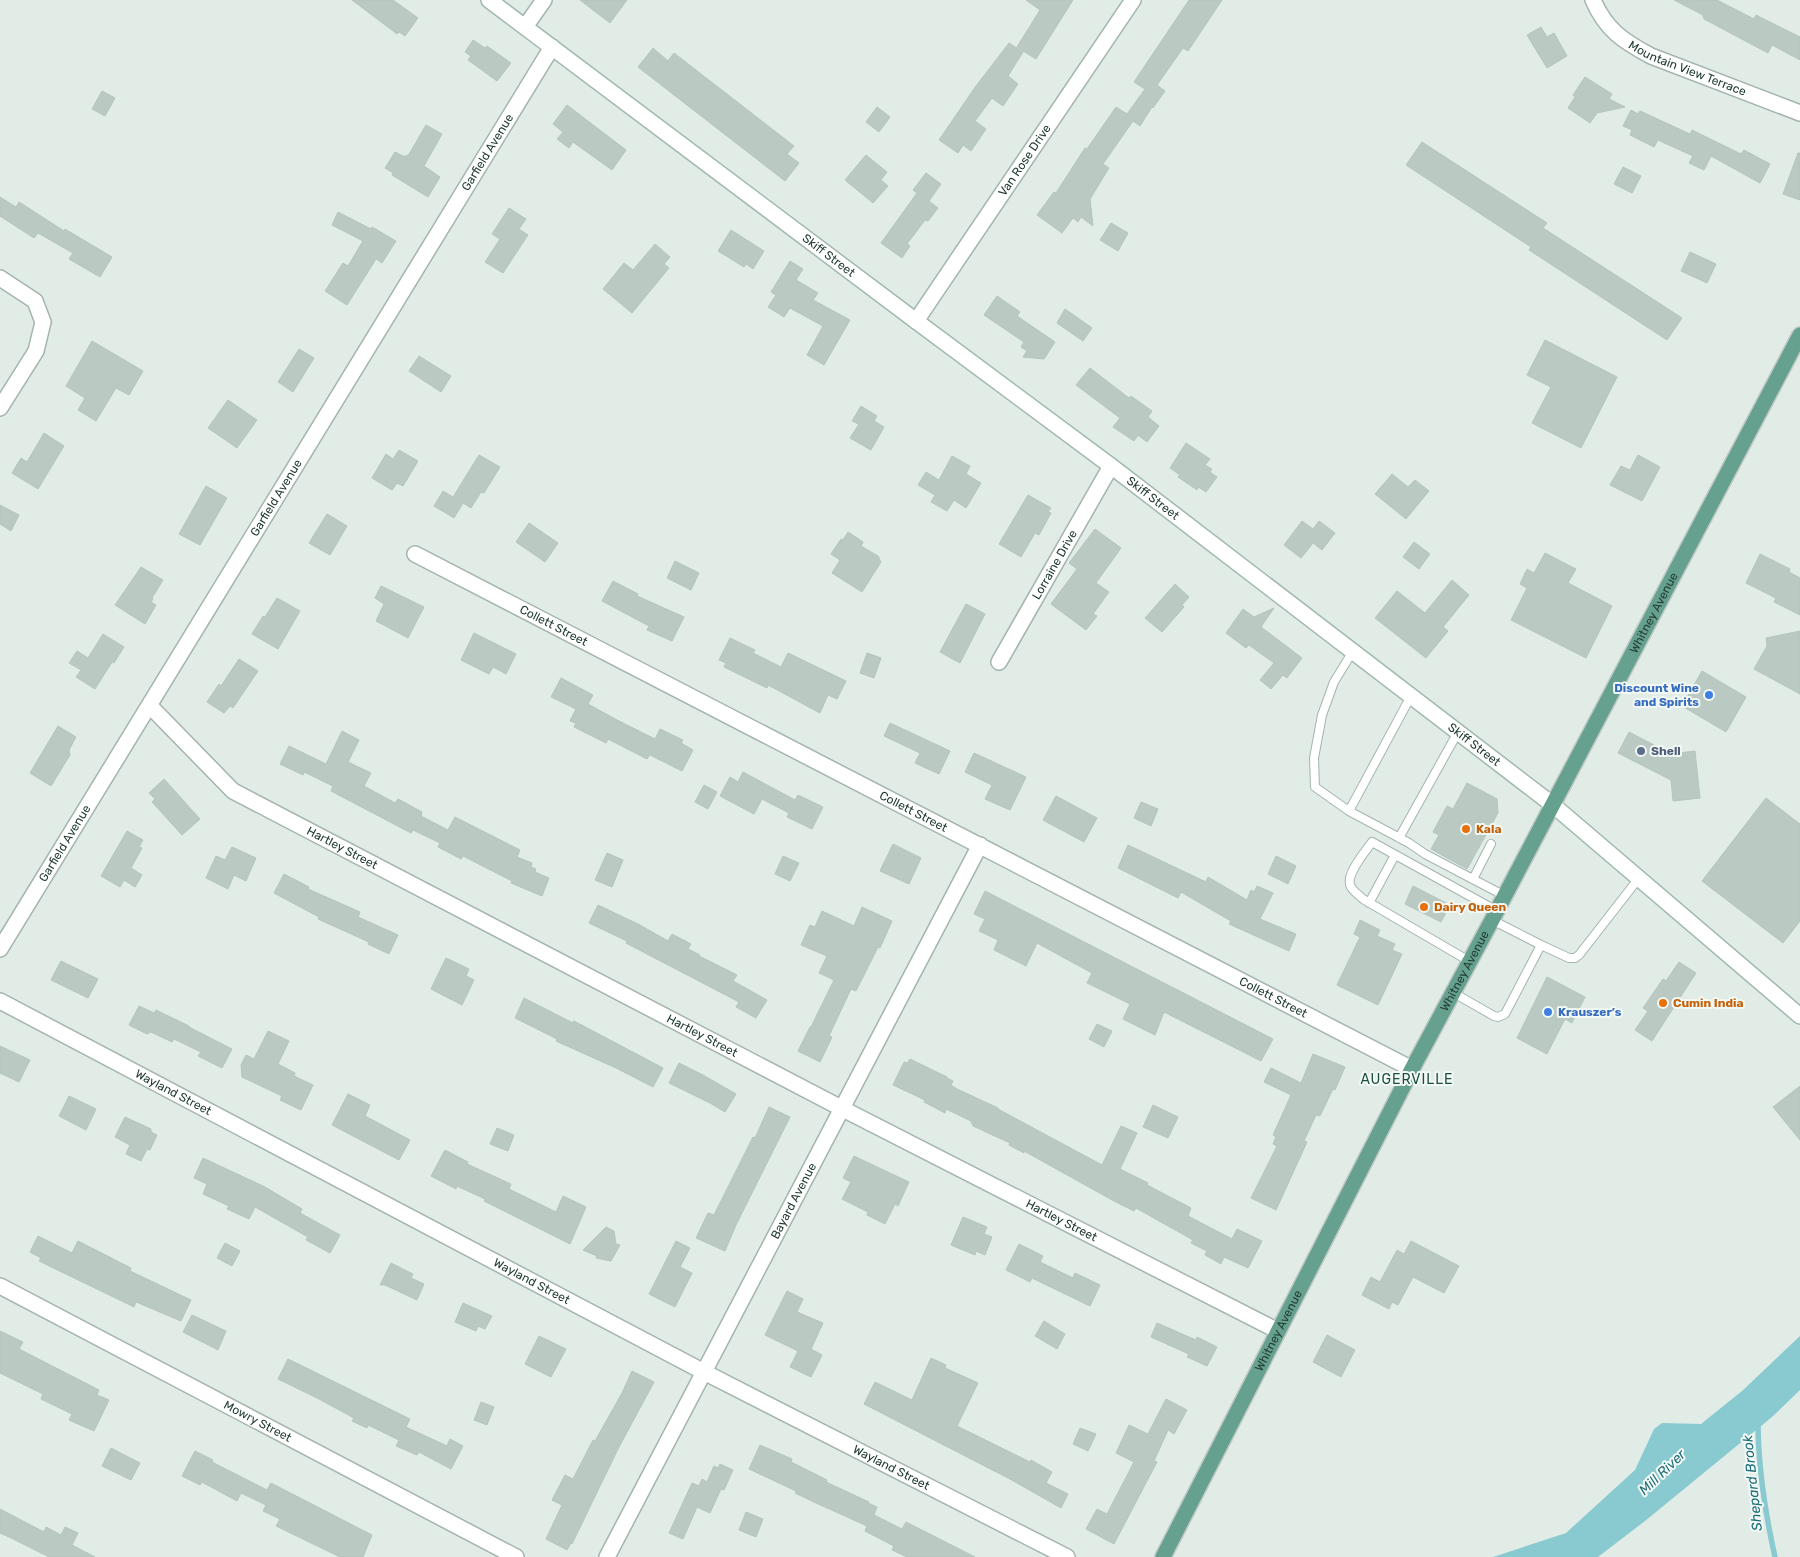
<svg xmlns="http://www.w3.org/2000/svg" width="1800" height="1557" font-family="Rubik,sans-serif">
	<rect width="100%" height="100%" fill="#e1ece7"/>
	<path fill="#89cad1" d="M1800 1336V1390L1772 1417 1645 1521 1598 1557H1493L1566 1533 1635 1470 1654 1429 1662 1423 1701 1424 1742 1391Z"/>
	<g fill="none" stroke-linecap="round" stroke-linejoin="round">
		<path stroke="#89cad1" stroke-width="5.5" d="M1758 1421C1758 1467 1765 1512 1775 1557"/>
	</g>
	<path fill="#bac9c2" stroke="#b4c5bd" d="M352 0H393L418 18 405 36 399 32 397 34Z
		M580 0H627L610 23Z
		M1026 0H1073L1036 59 1017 47 1040 10Z
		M1189 0H1222L1188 51 1183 48 1157 85 1165 91 1153 108 1152 107 1140 126 1133 121 1103 164 1109 168 1090 199 1093 226 1081 217 1078 222 1073 218 1062 233 1037 215 1054 192 1056 193 1085 148 1087 149 1116 107 1127 114 1145 89 1134 82Z
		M1674 0H1717L1754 19 1756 15 1800 37V60L1772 45 1768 53 1704 19 1703 15Z
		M1541 27 1547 37 1554 33 1567 56 1547 68 1527 35Z
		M473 40 485 48 487 46 511 63 497 81 468 60 471 56 465 52Z
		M1009 43 1023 52 1008 76 1018 84 1003 106 992 98 975 121 986 129 971 151 963 145 958 153 939 140 976 86Z
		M653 48 668 61 674 53 794 146 787 154 799 163 785 181 638 67Z
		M1585 77 1612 94 1609 99 1625 107 1597 113 1590 123 1568 108 1575 97 1573 95Z
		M102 91 115 98 105 116 92 109Z
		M567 105 626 150 612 170 573 142 569 148 557 139 563 132 553 124Z
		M877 107 890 117 879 132 866 122Z
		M1631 110 1638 114 1640 111 1690 134 1692 130 1741 154 1744 150 1770 164 1760 183 1711 156 1704 170 1689 163 1693 156 1658 140 1654 147 1630 135 1632 130 1623 126Z
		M426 125 442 134 424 166 440 177 428 197 392 175 393 173 385 168 395 152 405 157 406 155 408 156Z
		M1422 142 1547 223 1543 228 1682 318 1667 340 1529 250 1531 247 1406 165Z
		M1798 153H1800V200L1783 194Z
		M866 155 887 172 881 180 888 186 873 203 845 180Z
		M1623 167 1641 176 1632 193 1614 184Z
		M926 173 941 184 929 201 938 208 928 221 925 220 907 244 910 246 902 258 881 243 917 193 913 190Z
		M0 197 16 207 19 202 64 231 65 229 112 257 100 277 69 259 73 253 38 233 34 238 0 216Z
		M509 208 526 219 519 229 528 235 503 273 485 262 500 239 492 234Z
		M338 212 371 229 372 227 396 241 382 263 376 259 347 305 325 291 343 263 348 266 363 241 332 225Z
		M1111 223 1128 233 1118 251 1100 240Z
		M731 230 764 251 753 269 746 264 744 267 718 251Z
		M655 244 670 257 664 264 669 268 632 313 603 289 624 263 633 270Z
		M1690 252 1716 264 1707 283 1681 271Z
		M790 261 803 269 796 280 818 293 813 300 850 320 824 365 807 355 823 326 790 308 784 317 768 307 776 295 771 292Z
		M997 296 1020 312 1017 316 1055 342 1044 359 1023 357 1027 351 1021 347 1024 342 984 315Z
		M1065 309 1092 328 1083 341 1057 323Z
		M1545 340 1617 377 1581 448 1532 423 1551 387 1527 375Z
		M92 341 143 371 129 395 116 388 96 421 78 410 85 398 66 386Z
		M299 349 314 358 293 392 278 382Z
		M419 356 451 376 441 392 409 371Z
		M1090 368 1129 398 1131 396 1152 411 1148 417 1159 426 1147 442 1138 435 1134 441 1113 427 1120 418 1076 385Z
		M228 400 257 420 237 448 208 428Z
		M861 406 877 416 874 421 884 427 871 450 850 438 859 424 852 421Z
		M44 433 64 446 38 489 12 473 21 458 27 462Z
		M1186 443 1210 459 1205 465 1212 469 1210 472 1217 477 1206 492 1198 487 1197 490 1178 477 1180 475 1170 468Z
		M399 450 418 461 403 486 397 483 392 490 372 478 386 454 393 459Z
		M479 455 500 467 484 493 481 492 471 508 463 503 454 518 434 506 443 491 453 497Z
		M1638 455 1660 467 1642 501 1610 485 1621 466 1630 470Z
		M952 456 970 466 966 474 981 483 966 508 954 500 947 511 931 502 935 495 918 485 926 472 939 480Z
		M1392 474 1408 487 1415 480 1429 491 1406 519 1375 494Z
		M206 486 227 498 200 545 179 534Z
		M1028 495 1051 508 1048 512 1051 513 1039 535 1035 533 1021 557 999 544Z
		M0 505 19 515 11 531 0 524Z
		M327 514 347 526 330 555 309 543Z
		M1302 521 1313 529 1319 521 1335 533 1322 550 1313 543 1301 558 1284 545Z
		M529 523 558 543 545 562 516 542Z
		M1095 529 1121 548 1096 583 1109 592 1093 614 1097 616 1086 630 1051 604 1077 569 1069 563Z
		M848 532 863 542 861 546 878 556 881 562 862 592 832 573 840 560 831 554 841 539 843 540Z
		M1414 542 1430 554 1419 569 1403 557Z
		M1545 553 1576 569 1568 583 1612 606 1586 658 1511 620 1527 588 1520 584 1527 569 1534 573Z
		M1760 554 1790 569 1789 572 1800 578V615L1774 602 1776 598 1746 583Z
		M675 561 699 573 691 590 667 578Z
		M141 567 163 580 152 598 153 599 151 602 156 605 145 624 115 605Z
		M1452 580 1469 595 1443 627 1448 631 1426 658 1375 618 1397 591 1425 613Z
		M613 581 638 594 637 596 684 617 672 641 647 630 649 626 602 601Z
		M1175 584 1189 597 1182 605 1184 607 1162 632 1145 618Z
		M381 586 424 607 408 638 376 621 384 604 375 598Z
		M277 598 300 611 278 649 252 634 263 616 265 617Z
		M966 604 985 614 960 663 940 652Z
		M1274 608 1261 627 1302 658 1287 678 1283 675 1271 689 1260 680 1274 663 1249 645 1246 648 1226 633 1243 609 1254 617Z
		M1800 631V694L1754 669 1767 646 1766 638Z
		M474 633 516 654 506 674 493 667 489 674 461 660Z
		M103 634 124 647 114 663 112 662 95 689 76 677 81 670 69 663 77 651 88 658Z
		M730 638 755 650 753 653 781 667 788 653 846 681 837 699 828 695 820 713 768 685 767 688 724 667 726 663 719 660Z
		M867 653 881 658 874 678 860 673Z
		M239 659 258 671 233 708 230 706 224 713 207 702 219 684 221 686Z
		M1702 671 1746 697 1726 732 1682 706Z
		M561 678 593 695 588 704 617 720 655 739 660 729 683 740 681 743 693 750 682 771 650 755 647 759 608 739 606 743 574 727 576 723 570 721 576 709 551 697Z
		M890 723 950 751 939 774 915 763 920 753 884 736Z
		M58 726 76 737 69 750 70 755 51 786 30 773Z
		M342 731 359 740 348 762 371 773 364 786 395 803 398 799 422 812 421 816 448 830 455 817 520 850 517 857 532 863 531 867 536 869 535 872 549 878 542 896 511 883 512 881 463 856 461 859 438 847 440 843 413 830 411 833 331 791 333 786 304 772 303 775 280 764 289 746 326 764Z
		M1629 732 1671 754 1695 751 1700 798 1673 801 1671 780 1618 753Z
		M974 753 1026 777 1010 810 985 799 992 785 965 772Z
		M743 772 795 800 798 795 823 807 812 829 787 817 789 813 762 799 754 814 720 796 730 777 738 782Z
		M164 779 200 819 182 835 152 802 155 799 149 793Z
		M1467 783 1497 799 1498 813 1467 869 1431 849 1439 835 1433 832 1447 806 1453 809Z
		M704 785 717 792 708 809 695 802Z
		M1056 796 1097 818 1084 842 1043 820Z
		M1766 798 1800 824V921L1783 943 1702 881Z
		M1141 802 1158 809 1151 826 1134 818Z
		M127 831 143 840 139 847 142 848 131 868 142 875 135 887 124 880 120 887 101 876Z
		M893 844 921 858 909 884 880 871Z
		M1128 845 1206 882 1208 877 1247 900 1251 890 1254 892 1257 886 1273 893 1260 919 1296 934 1289 951 1229 924 1231 921 1181 892 1178 898 1118 868Z
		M232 847 256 858 246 881 234 875 228 889 206 878 216 856 225 860Z
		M607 853 623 860 612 887 595 880Z
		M783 856 799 863 790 881 775 874Z
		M1276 856 1296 866 1288 884 1268 874Z
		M284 874 309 887 308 889 360 912 358 917 398 935 389 954 368 944 369 942 318 919 319 917 274 893Z
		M1413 886 1450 905 1441 922 1405 904Z
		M985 891 1273 1039 1261 1061 1164 1012 1155 1035 1123 1019 1130 1004 1087 983 1092 973 1037 943 1026 966 994 950 998 940 979 931 985 919 974 914Z
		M598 905 640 925 668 941 672 934 691 944 688 949 700 955 699 956 737 975 733 981 767 1000 756 1018 736 1007 739 1002 626 943 627 941 589 923Z
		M862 907 892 921 880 948 878 947 856 991 851 989 829 1036 832 1037 820 1062 798 1051 810 1027H811L834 980 819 973 827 956 801 945 810 925 815 927 822 911 854 926Z
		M1360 920 1380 930 1377 936 1395 944 1392 950 1402 954 1378 1005 1337 985 1360 937 1354 934Z
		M446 958 469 969 466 976 474 980 462 1005 431 989Z
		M61 961 98 979 88 998 51 980Z
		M1679 962 1696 973 1652 1041 1635 1030 1648 1011 1643 1008 1663 979 1666 981Z
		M1547 977 1585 997 1572 1023 1565 1019 1547 1054 1517 1038Z
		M524 998 573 1023 574 1021 663 1068 653 1087 616 1068 556 1041 557 1039 515 1018Z
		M139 1006 154 1013 156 1010 189 1026V1027L232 1049 222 1068 198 1056 201 1052 174 1039 172 1042 151 1032 147 1034 129 1025Z
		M1097 1024 1112 1031 1104 1047 1089 1039Z
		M268 1031 289 1041 278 1064 295 1073 294 1076 313 1085 301 1110 280 1100 282 1096 242 1077 241 1065 246 1055 254 1059Z
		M0 1046 30 1060 19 1082 0 1073Z
		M1313 1054 1345 1067 1335 1090 1333 1089 1320 1116 1316 1115 1304 1141 1307 1142 1276 1210 1251 1198 1277 1146 1273 1144 1276 1137 1273 1135 1291 1095 1264 1082 1271 1068 1301 1083Z
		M910 1059 947 1077V1078L953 1081 951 1085 957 1089 998 1108V1109L1102 1165 1121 1126 1137 1133 1120 1169 1148 1183 1147 1185 1191 1208 1188 1216 1232 1239 1237 1229 1262 1241 1248 1268 1224 1257 1221 1264 1205 1255 1207 1251 1191 1243 1193 1240 1136 1208 1134 1211 1114 1201 1024 1151V1153L1009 1145 1010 1143 973 1126 971 1121 946 1109 945 1113 924 1102 925 1100 893 1085 904 1062 907 1063Z
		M679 1063 703 1075 736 1094 725 1112 710 1103 669 1083Z
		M1800 1086V1140L1773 1107Z
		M348 1094 370 1105 365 1116 410 1140 399 1160 332 1125Z
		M69 1096 96 1109 86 1130 59 1116Z
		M1153 1105 1178 1117 1168 1138 1143 1127Z
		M769 1107 790 1117 736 1225 725 1251 696 1238 708 1213 714 1215 753 1137 755 1138Z
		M125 1117 151 1129V1132L157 1135 150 1150 147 1149 141 1161 126 1154 130 1145 115 1137Z
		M497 1128 514 1135 508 1151 490 1144Z
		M445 1150 468 1162 467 1164 511 1184 509 1189 556 1212 563 1196 586 1207 570 1244 484 1201 485 1199 457 1186 456 1189 431 1176Z
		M854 1156 909 1182 898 1206 895 1204 885 1224 867 1215 868 1212 842 1199 851 1182 843 1178Z
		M203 1158 265 1187 302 1209 300 1213 340 1235 330 1253 306 1240 308 1237 255 1207 249 1219 227 1209 229 1206 203 1194 207 1184 194 1178Z
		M963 1217 987 1227 984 1234 992 1237 985 1255 976 1251 975 1255 951 1245Z
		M606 1227 614 1231 616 1244 620 1245 611 1261 596 1258 597 1256 583 1250Z
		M38 1236 72 1253 78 1241 131 1268 130 1271 191 1300 181 1321 136 1302 134 1307 39 1261 41 1258 30 1252Z
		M676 1241 690 1248 680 1267 692 1273 675 1307 649 1294Z
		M1411 1241 1459 1266 1444 1293 1413 1277 1398 1305 1392 1302 1389 1309 1362 1295 1371 1277 1380 1282 1397 1250 1404 1254Z
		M225 1243 240 1251 232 1266 217 1258Z
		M1019 1244 1043 1256 1040 1262 1073 1278 1075 1273 1100 1285 1090 1306 1032 1278 1030 1282 1006 1270Z
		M391 1263 413 1274 411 1278 424 1284 417 1300 385 1285H380Z
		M787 1291 803 1299 797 1312 823 1323 811 1349 822 1355 811 1377 790 1367 798 1351 765 1335Z
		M463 1303 492 1316 485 1329 478 1326 476 1331 455 1322Z
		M192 1315 226 1331 218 1350 183 1332Z
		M1044 1321 1065 1334 1057 1349 1035 1336Z
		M1157 1323 1196 1340 1197 1337 1217 1347 1207 1366 1187 1357 1189 1354 1151 1337Z
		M0 1331 23 1342 19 1349 99 1390 97 1395 109 1400 94 1431 69 1420 72 1414 41 1399 43 1394 0 1373Z
		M1327 1335 1355 1350 1341 1377 1313 1362Z
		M539 1336 566 1349 551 1377 525 1364Z
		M931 1358 946 1365 945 1368 978 1383 957 1426 1030 1462 1031 1460 1052 1472 1046 1483 1068 1494 1061 1508 1010 1479 864 1404 875 1382 912 1400Z
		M288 1359 410 1419 406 1427 447 1446 450 1439 463 1446 451 1469 419 1452 417 1455 396 1446 399 1440 368 1425 367 1428 352 1421 354 1418 319 1399 278 1379Z
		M632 1371 654 1382 618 1449 572 1544 571 1543 567 1550 546 1539 562 1505 552 1500 565 1475 573 1479 593 1440 595 1441 622 1393Z
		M1166 1399 1187 1410 1174 1434 1168 1430 1154 1461 1157 1462 1114 1544 1086 1529 1097 1509 1107 1514 1134 1462 1116 1453 1129 1425 1148 1434Z
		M481 1402 494 1407 487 1425 474 1420Z
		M1080 1428 1096 1434 1088 1451 1073 1444Z
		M760 1445 792 1459 791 1462 827 1480 826 1482 869 1502 868 1503 877 1507 874 1515 902 1529 906 1522 975 1557H907L892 1550 894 1546 865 1531 867 1526 816 1503 795 1493 796 1491 749 1469Z
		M111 1448 140 1463 131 1480 102 1466Z
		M195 1451 213 1460 212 1462 267 1490 271 1483 372 1535 363 1557H340L276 1526 280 1519 263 1511 266 1505 241 1493 237 1501 202 1482 200 1485 182 1476Z
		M720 1464 733 1470 724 1490 721 1489 710 1513 697 1507 683 1539 669 1533 692 1483 699 1486 702 1479 707 1482 714 1466 718 1468Z
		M0 1509 44 1532 46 1527 61 1535 65 1527 78 1533 72 1545 95 1557H49L11 1538 0 1533Z
		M746 1512 763 1519 756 1537 739 1530Z"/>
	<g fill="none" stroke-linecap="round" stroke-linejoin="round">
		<g stroke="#a4b4ae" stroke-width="10">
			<path id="lane" d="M1411 696 1349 811 1409 843 1425 854 1505 896
				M1349 811 1315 787 1314 758 1322 715 1334 682 1353 651
				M1399 838 1458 732
				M1473 879 1491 844
				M1369 903 1395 855
				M1492 920 1541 945
				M1469 961 1363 899C1359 895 1354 892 1351 887 1344 876 1365 852 1372 842L1497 911
				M1452 992 1494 1016 1498 1017 1505 1014 1541 945 1569 958H1575L1579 955 1639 878"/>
		</g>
		<g stroke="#a4b4ae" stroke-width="18">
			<g id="street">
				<path id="s1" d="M1593 0C1606 30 1623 41 1651 56L1800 113"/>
				<path d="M525 27 544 0"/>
				<path d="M0 278 35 301 43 322 36 351 0 408"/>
				<path id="s2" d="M916 321 1133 0"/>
				<path id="s3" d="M415 554 1412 1069"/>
				<path id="s4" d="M999 662 1111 466"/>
				<path id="s5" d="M150 706 233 791 843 1109 1278 1331"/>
				<path id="s6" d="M0 949 552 47"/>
				<path id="s7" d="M0 1001 704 1372 1067 1557"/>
				<path id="s8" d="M0 1286 516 1557"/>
				<path id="s9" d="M607 1557 980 845"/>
			</g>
		</g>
		<g stroke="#a0b8ae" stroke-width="18">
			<g id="secondary">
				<path id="s10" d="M489 0 916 321 1111 466 1553 805 1800 1016"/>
			</g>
		</g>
		<g stroke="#c1c9c6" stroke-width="18">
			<g id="primary">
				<path id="s11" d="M1163 1557 1412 1069 1492 920 1800 335"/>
			</g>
		</g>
		<use href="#lane" stroke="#fff" stroke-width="8"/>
		<use href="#street" stroke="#fff" stroke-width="15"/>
		<use href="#secondary" stroke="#fff" stroke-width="15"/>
		<use href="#primary" stroke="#66a18f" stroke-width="15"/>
	</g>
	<g fill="#3f7fe0" stroke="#f2f8f5" stroke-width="2">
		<circle cx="1709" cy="695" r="5"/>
		<circle cx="1548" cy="1012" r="5"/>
	</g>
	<circle fill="#5c6f8a" stroke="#f2f8f5" stroke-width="2" cx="1641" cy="751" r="5"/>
	<g fill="#e8710a" stroke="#f2f8f5" stroke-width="2">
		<circle cx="1466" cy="829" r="5"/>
		<circle cx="1424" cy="907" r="5"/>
		<circle cx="1663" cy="1003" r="5"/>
	</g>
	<g text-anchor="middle" stroke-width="4" stroke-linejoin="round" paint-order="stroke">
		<g font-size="12" fill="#223d34" stroke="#f2f8f5">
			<text dy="4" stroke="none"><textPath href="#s1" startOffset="121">Mountain View Terrace</textPath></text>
			<text dy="4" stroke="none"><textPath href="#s6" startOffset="934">Garfield Avenue</textPath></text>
			<text dy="4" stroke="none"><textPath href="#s2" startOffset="194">Van Rose Drive</textPath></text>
			<text dy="4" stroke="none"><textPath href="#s10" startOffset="425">Skiff Street</textPath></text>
			<text dy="4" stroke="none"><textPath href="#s6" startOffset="529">Garfield Avenue</textPath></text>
			<text dy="4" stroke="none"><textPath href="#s10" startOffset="830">Skiff Street</textPath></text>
			<text dy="4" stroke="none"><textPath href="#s4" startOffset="112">Lorraine Drive</textPath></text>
			<text dy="4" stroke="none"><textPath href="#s11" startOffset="1064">Whitney Avenue</textPath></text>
			<text dy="4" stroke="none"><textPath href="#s3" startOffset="156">Collett Street</textPath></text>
			<text dy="4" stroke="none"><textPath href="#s10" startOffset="1235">Skiff Street</textPath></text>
			<text dy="4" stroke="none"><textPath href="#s3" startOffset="561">Collett Street</textPath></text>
			<text dy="4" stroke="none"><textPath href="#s6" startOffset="124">Garfield Avenue</textPath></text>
			<text dy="4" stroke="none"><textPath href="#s5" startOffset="242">Hartley Street</textPath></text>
			<text dy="4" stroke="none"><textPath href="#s11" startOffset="659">Whitney Avenue</textPath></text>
			<text dy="4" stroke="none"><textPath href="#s3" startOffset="966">Collett Street</textPath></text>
			<text dy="4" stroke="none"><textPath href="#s5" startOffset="648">Hartley Street</textPath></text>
			<text dy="4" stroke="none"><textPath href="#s7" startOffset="196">Wayland Street</textPath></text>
			<text dy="4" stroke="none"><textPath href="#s9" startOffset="402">Bayard Avenue</textPath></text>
			<text dy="4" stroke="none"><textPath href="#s5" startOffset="1052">Hartley Street</textPath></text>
			<text dy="4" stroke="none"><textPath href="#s7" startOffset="601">Wayland Street</textPath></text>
			<text dy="4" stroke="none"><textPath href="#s11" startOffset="254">Whitney Avenue</textPath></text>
			<text dy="4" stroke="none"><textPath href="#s8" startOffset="291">Mowry Street</textPath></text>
			<text dy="4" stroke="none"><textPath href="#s7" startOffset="1006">Wayland Street</textPath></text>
		</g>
		<g font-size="12" font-weight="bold" fill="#366cbe" stroke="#f2f8f5" text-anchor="end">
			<text x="1699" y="692">Discount Wine<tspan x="1699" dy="14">and Spirits</tspan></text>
			<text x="1558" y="1016" text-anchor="start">Krauszer’s</text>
		</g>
		<g font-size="12" font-weight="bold" fill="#4e5e75" stroke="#f2f8f5" text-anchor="start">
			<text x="1651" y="755">Shell</text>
		</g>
		<g font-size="12" font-weight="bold" fill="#c56008" stroke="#f2f8f5" text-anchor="start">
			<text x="1476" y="833">Kala</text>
			<text x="1434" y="911">Dairy Queen</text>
			<text x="1673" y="1007">Cumin India</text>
		</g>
		<g font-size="14" letter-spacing="1" fill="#1d4f40" stroke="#f2f8f5">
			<text x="1407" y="1084">AUGERVILLE</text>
		</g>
		<g font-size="14" font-style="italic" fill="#1c6e78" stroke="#f2f8f5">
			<text transform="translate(1662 1472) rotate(-44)" y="5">Mill River</text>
			<text transform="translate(1752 1483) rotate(-96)" y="5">Shepard Brook</text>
		</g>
	</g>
</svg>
